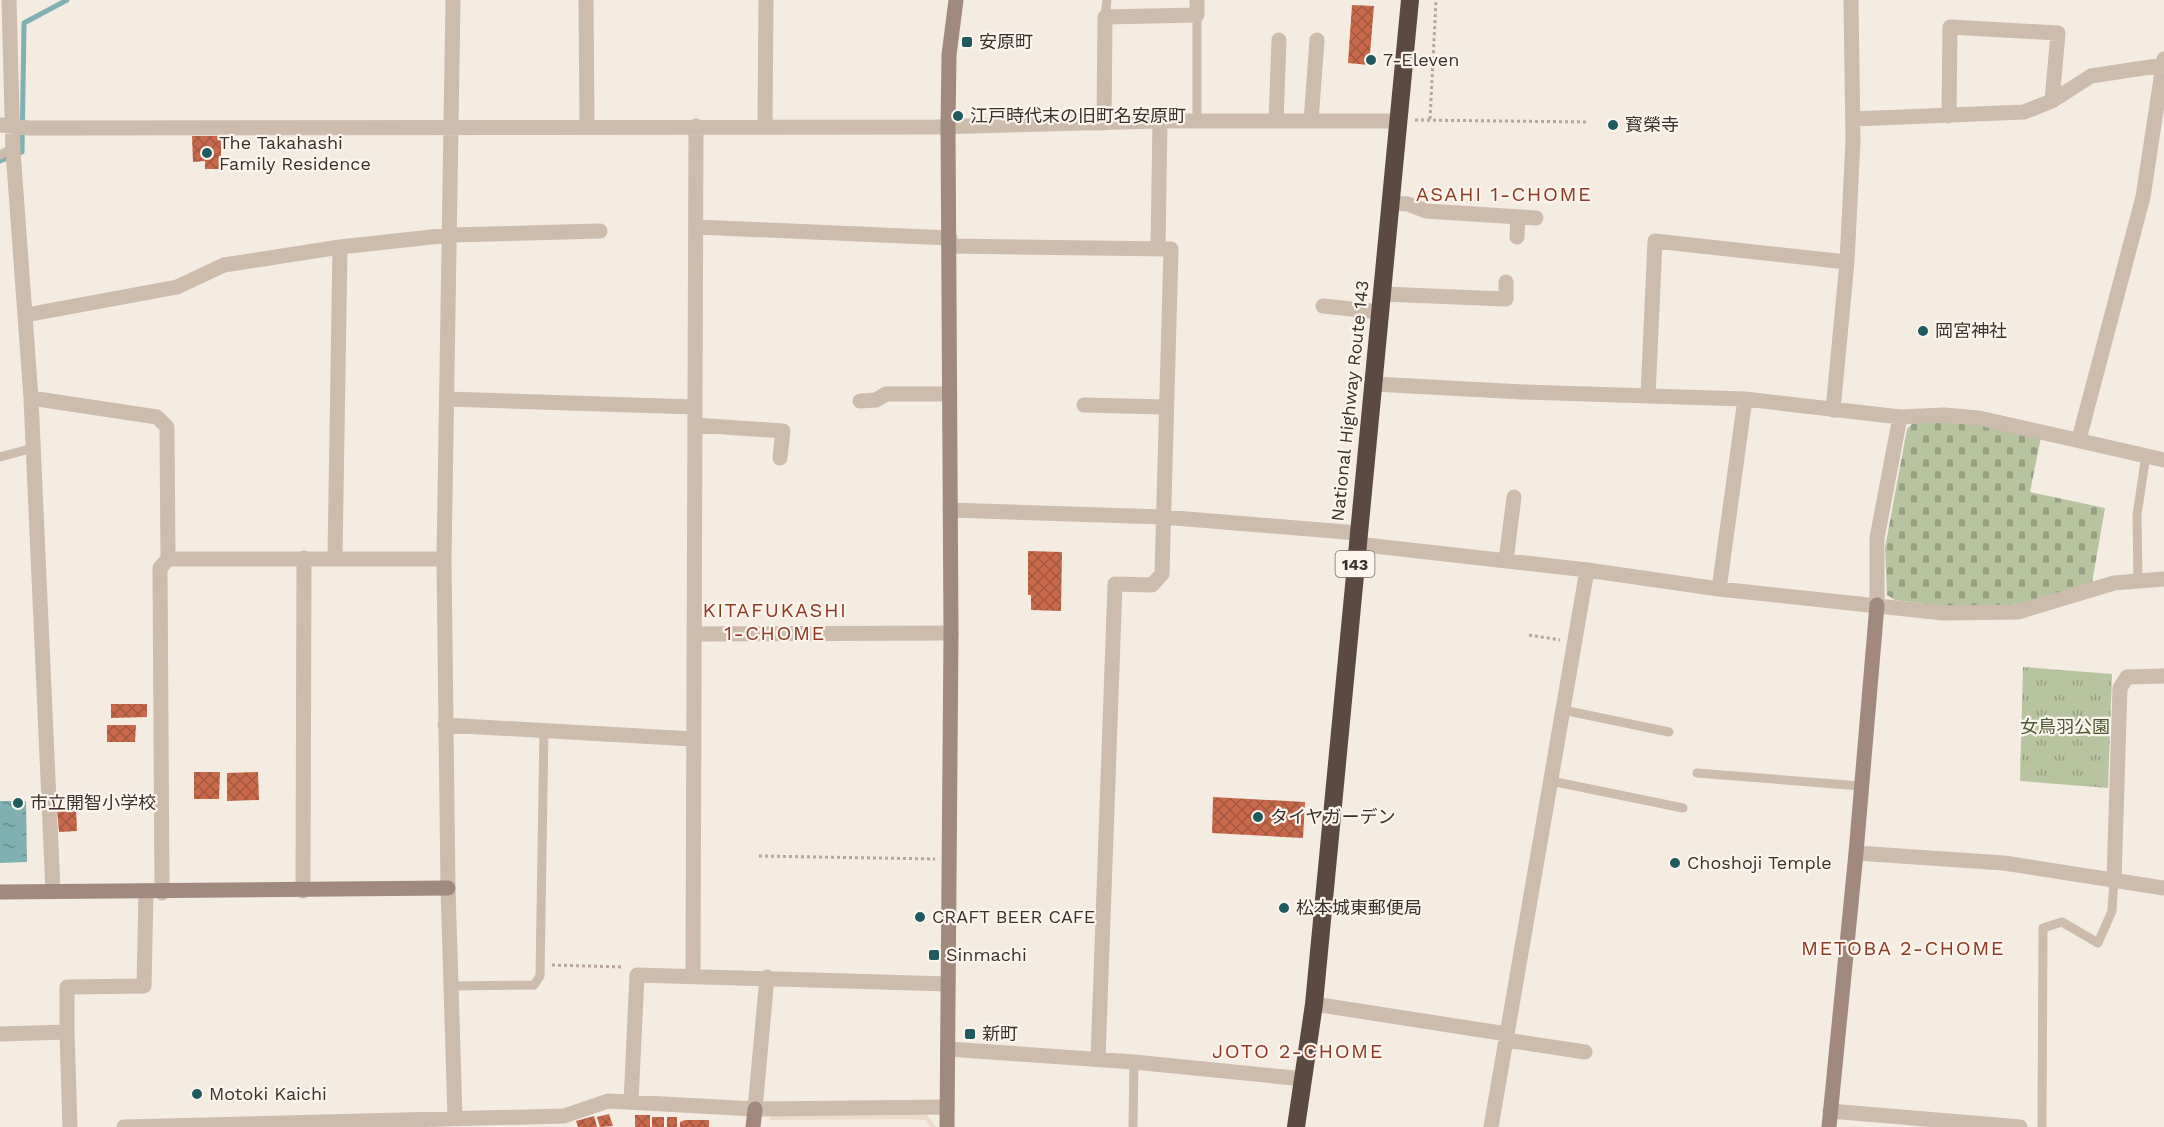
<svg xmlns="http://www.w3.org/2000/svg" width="2164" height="1127" font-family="'Work Sans','Noto Sans JP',sans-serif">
	<defs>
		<pattern id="grass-tufts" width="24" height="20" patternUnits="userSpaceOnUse" patternTransform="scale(1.5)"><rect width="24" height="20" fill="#b8c4a0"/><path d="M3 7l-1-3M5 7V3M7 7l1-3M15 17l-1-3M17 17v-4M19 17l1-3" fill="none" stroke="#97a083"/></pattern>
		<pattern id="cemetery-stones" width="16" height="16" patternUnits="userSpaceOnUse" patternTransform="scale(1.5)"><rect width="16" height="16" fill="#b8c4a0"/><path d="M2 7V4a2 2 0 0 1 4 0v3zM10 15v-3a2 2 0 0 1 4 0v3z" fill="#97a083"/></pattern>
		<pattern id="water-ripples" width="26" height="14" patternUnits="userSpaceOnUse" patternTransform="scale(1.5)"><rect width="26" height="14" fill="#7fb0b2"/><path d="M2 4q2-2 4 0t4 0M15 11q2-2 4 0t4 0" fill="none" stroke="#699091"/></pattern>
		<pattern id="building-cross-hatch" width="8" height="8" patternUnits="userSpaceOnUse" patternTransform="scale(1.5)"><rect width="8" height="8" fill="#c8694b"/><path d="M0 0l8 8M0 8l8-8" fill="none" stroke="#a4573f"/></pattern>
	</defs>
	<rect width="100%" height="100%" fill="#f4ebe1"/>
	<path fill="url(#grass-tufts)" d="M2023 667 2112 674 2108 788 2020 781Z"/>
	<path fill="url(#cemetery-stones)" d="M1954 419 2041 437 2030 492 2105 508 2092 583 2033 603 1967 609 1895 600 1887 595 1885 548 1907 429 1914 422Z"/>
	<path fill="#ecdcc8" d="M927 1115 936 1127H930L926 1120 911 1119 770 1120V1116Z"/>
	<path fill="url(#water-ripples)" d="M0 801H26L27 862 0 863Z"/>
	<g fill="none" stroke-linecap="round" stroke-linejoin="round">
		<path stroke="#7fb0b2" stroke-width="5" d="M0 161 22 152 24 23 67 0"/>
	</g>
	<path fill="url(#building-cross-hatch)" d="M1352 5 1374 6 1369 65 1348 63Z
		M192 136H221V169H205V161L193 162Z
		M1028 551 1062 552 1061 611 1031 610V595H1028Z
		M111 704H147V717L111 718Z
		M107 725H136L135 742H107Z
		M194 772H220L219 799H194Z
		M258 772 259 800 227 801V773Z
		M1213 797 1305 802 1303 838 1212 833Z
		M76 807 77 831 59 832 57 808Z
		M609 1114 613 1126 600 1127 597 1117Z
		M635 1115H650V1127H635Z
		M594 1116 597 1127H578L576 1121Z
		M652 1117H664V1127H652Z
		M667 1117H677V1127H667Z
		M685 1120H709V1127H680V1122Z"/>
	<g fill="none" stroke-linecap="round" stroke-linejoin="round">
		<path stroke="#b9a596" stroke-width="3" stroke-dasharray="3 3" stroke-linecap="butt" d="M1430 119 1436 1
			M1415 120 1589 122
			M1529 635 1560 640
			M759 856 935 859
			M552 965 623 967"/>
		<path stroke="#cdbbac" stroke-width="9" d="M1197 15V121
			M1105 17 1107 0
			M0 155 13 148
			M0 457 33 448
			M2138 581 2137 515 2146 455
			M1563 710 1669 732
			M1697 773 1861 786
			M1551 781 1683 808
			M451 986 534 985 540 976 544 728
			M1133 1127 1134 1062
			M2042 1127 2043 928 2062 922 2098 943 2112 911 2114 880"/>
		<path stroke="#cdbbac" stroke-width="15" d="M9 0 13 151 31 398 53 891
			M453 0 444 559 448 888 455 1117
			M586 0 587 126
			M1949 116 1950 27 2058 33 2052 101
			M1853 119 2024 112 2052 101 2091 76 2164 65
			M1276 121 1279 40
			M1311 121 1317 40
			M1104 123 1105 17 1197 15V0
			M0 125 29 128 936 127 1160 121H1398
			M765 126 766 0
			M1390 203 1408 204 1426 211 1536 218
			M696 227 950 238
			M1517 237 1518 217
			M950 246 1171 249 1162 574 1152 585 1115 584 1098 1059
			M1158 249 1160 121
			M1382 294 1506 299V282
			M1323 306 1380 312
			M26 315 177 287 224 265 340 247 450 235 600 231
			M1374 384 1523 392 1745 399 1900 417 1944 415 1979 418 2164 460
			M1648 396 1655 241 1847 262
			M31 398 157 417 167 427 168 559 160 568 162 893
			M447 399 694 407
			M860 401 876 400 886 394H950
			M1084 405 1166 407
			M1833 410 1847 262 1853 141 1851 0
			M695 425 783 431 780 458
			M2079 439 2143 197 2164 59
			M950 510 1163 517 1358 533
			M1357 544 1587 570 1719 589 1943 613 2018 612 2114 583 2164 579
			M335 557 340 247
			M168 559H444
			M1506 561 1514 497
			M1719 589 1745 399
			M1877 605V538L1900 417
			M695 634 951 633
			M445 725 693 739
			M1856 853 2004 863 2164 888
			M2114 880 2120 688 2127 677 2164 676
			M303 891 304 558
			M693 975 696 126
			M1314 1004 1507 1034
			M67 1032V987L144 986 146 893
			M0 1034 67 1032 70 1127
			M1506 1040 1585 1052
			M948 1049 1134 1062 1304 1079
			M631 1102 637 975 948 984
			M755 1109 767 977
			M1830 1111 2020 1127
			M124 1127 564 1116 608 1101 755 1109 947 1107
			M1491 1127 1587 570"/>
		<path stroke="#a18a7d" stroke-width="15" d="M0 892 448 888
			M753 1127 755 1109
			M947 1127 951 633 948 126 949 55 956 0
			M1829 1127 1856 853 1877 605"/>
		<path stroke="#5c4a42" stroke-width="18" d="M1296 1127 1314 1004 1410 0"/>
	</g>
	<g fill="#1f5a5e" stroke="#fbf5ee" stroke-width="2">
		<rect x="961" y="36" width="12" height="12" rx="3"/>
		<circle cx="1371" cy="60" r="6"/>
		<circle cx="958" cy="116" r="6"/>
		<circle cx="1613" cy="125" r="6"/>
		<circle cx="207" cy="153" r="6"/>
		<circle cx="1923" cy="331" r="6"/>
		<circle cx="18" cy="803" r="6"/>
		<circle cx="1258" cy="817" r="6"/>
		<circle cx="1675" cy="863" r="6"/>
		<circle cx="1284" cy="908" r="6"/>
		<circle cx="920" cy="917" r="6"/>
		<rect x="928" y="949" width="12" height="12" rx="3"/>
		<rect x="964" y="1028" width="12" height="12" rx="3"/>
		<circle cx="197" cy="1094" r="6"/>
	</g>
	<g text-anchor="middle" stroke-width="4.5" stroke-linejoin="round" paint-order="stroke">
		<rect fill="#fbf5ee" stroke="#756b66" stroke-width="1.5" x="1335.5" y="551" width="39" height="26" rx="4.5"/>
		<g font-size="16" font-weight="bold" fill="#3b302b">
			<text x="1355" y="570">143</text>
		</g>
		<g font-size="18" fill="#3b302b" stroke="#fbf5ee" text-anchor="start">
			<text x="979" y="48">安原町</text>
			<text x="1383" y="66">7-Eleven</text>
			<text x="970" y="122">江戸時代末の旧町名安原町</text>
			<text x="1625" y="131">寳榮寺</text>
			<text x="219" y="149">The Takahashi<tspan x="219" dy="21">Family Residence</tspan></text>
			<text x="1935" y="337">岡宮神社</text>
			<text x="30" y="809">市立開智小学校</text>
			<text x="1270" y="823">タイヤガーデン</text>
			<text x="1687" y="869">Choshoji Temple</text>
			<text x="1296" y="914">松本城東郵便局</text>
			<text x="932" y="923">CRAFT BEER CAFE</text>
			<text x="946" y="961">Sinmachi</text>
			<text x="982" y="1040">新町</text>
			<text x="209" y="1100">Motoki Kaichi</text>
		</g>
		<g font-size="18" fill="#3b302b" stroke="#fbf5ee">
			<text transform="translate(1350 401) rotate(-84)" y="6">National Highway Route 143</text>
		</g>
		<g font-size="18" fill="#4a5a2e" stroke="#fbf5ee">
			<text x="2065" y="733">女鳥羽公園</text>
		</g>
		<g font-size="20" letter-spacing="1.5" fill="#8c3b22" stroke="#fbf5ee">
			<text x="1504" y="201">ASAHI 1-CHOME</text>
			<text x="775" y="617">KITAFUKASHI<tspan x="775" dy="23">1-CHOME</tspan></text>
			<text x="1903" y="955">METOBA 2-CHOME</text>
			<text x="1298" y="1058">JOTO 2-CHOME</text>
		</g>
	</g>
</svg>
